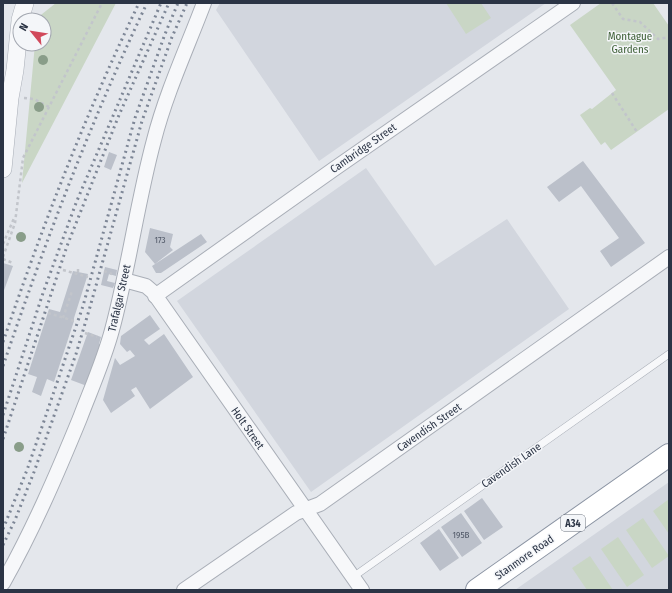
<svg xmlns="http://www.w3.org/2000/svg" width="672" height="593" font-family="'Fira Sans Condensed',sans-serif">
	<rect width="100%" height="100%" fill="#e4e7ec"/>
	<path fill="#d2d6de" d="M220 3H546L319 161 216 10Z
		M366 168 435 266 507 219 569 309 311 492 177 301Z
		M669 482V590H515Z"/>
	<path fill="#c9d6c5" d="M56 3H116L22 183 35 44H44V20H37V18Z
		M446 3H481L491 18 466 34Z
		M601 3H653L669 26V109L611 150 605 142 601 145 580 115 590 108 592 109 616 90 570 25Z
		M669 499V534L653 511Z
		M643 518 669 556 652 568 626 530Z
		M618 537 644 575 627 587 601 549Z
		M590 556 613 590H587L572 568Z"/>
	<path fill="#bbc0ca" d="M109 152 117 155 111 170 104 167Z
		M583 161 645 243 611 267 600 251 619 238 581 186 559 202 547 187Z
		M150 228 173 234 170 247 173 250 155 264 145 252Z
		M201 234 207 242 161 273H156L152 266Z
		M3 263 13 266 3 293Z
		M105 267 117 270 116 276 109 274 107 281 115 283 113 288 101 285Z
		M73 271 88 274 74 318V321L54 382 47 379 41 396 32 392 37 377 28 374 49 309 60 312Z
		M150 315 160 329 144 340 149 345 164 334 193 377 150 409 136 387 131 390 135 396 111 413 103 400 115 358 120 365 135 356 130 350 127 352 120 344 121 336Z
		M88 332 101 337 99 344H100L87 386 71 380Z
		M482 498 503 527 484 540 464 511Z
		M461 513 482 543 462 557 441 527Z
		M439 529 459 558 440 571 420 543Z"/>
	<g fill="none" stroke-linecap="round" stroke-linejoin="round">
		<g stroke="#a9aeb7" stroke-width="8">
			<path id="service" d="M353 577 669 354"/>
		</g>
		<g stroke="#a9aeb7" stroke-width="16">
			<path id="minor" d="M124 280 146 286 153 292 362 590
				M155 296 334 169 573 3
				M3 583C33 530 57 474 80 418 91 389 104 360 112 330 129 267 137 203 154 140 166 93 187 48 204 3
				M184 590 296 513 320 504 669 257"/>
		</g>
		<g stroke="#a9aeb7" stroke-width="18">
			<path id="tertiary" d="M20 20 25 3
				M3 169 10 98 15 70 20 21"/>
		</g>
		<g stroke="#8b94a3" stroke-width="24">
			<path id="trunk" d="M477 590 669 455"/>
		</g>
		<path stroke="#c2c5cb" stroke-width="2.5" stroke-dasharray="3 3" stroke-linecap="butt" d="M612 3 623 19 640 22 658 39 669 37
			M612 93 637 132
			M24 98 34 99 49 107
			M3 244 14 218
			M3 257 15 223 23 158 102 3
			M3 259 13 263
			M78 269V272
			M63 270 88 277
			M104 271 112 274
			M48 313 74 321
			M63 318 72 291
			M85 333 97 337"/>
		<use href="#service" stroke="#f7f8fa" stroke-width="7"/>
		<use href="#minor" stroke="#f7f8fa" stroke-width="14"/>
		<use href="#tertiary" stroke="#f7f8fa" stroke-width="17"/>
		<use href="#trunk" stroke="#fff" stroke-width="22"/>
		<path stroke="#7d8696" stroke-width="3" stroke-dasharray="2 4" stroke-linecap="butt" d="M3 342C42 227 86 113 139 3
			M3 366C45 242 91 121 147 3
			M3 415 43 293 76 203 161 3
			M3 439 67 246 119 115 169 3
			M3 529 27 470 44 421 83 306 135 118 165 34 178 3
			M3 545 15 520 34 472 76 354 90 307 142 121 172 37 187 3"/>
	</g>
	<g fill="#899d89">
		<circle cx="43" cy="60" r="5"/>
		<circle cx="39" cy="107" r="5"/>
		<circle cx="21" cy="237" r="5"/>
		<circle cx="19" cy="447" r="5"/>
	</g>
	<g text-anchor="middle" stroke-width="3" stroke-linejoin="round" paint-order="stroke">
		<g font-size="9" fill="#4f5766">
			<text x="160" y="243">173</text>
			<text x="461" y="538">195B</text>
		</g>
		<rect fill="#f4f6f9" stroke="#676e7b" stroke-width="1" x="561" y="515" width="24" height="16" rx="3"/>
		<g font-size="10" font-weight="bold" fill="#2b3445">
			<text x="573" y="527">A34</text>
		</g>
		<g font-size="11" fill="#3f6138" stroke="#f4f6f9">
			<text x="630" y="40">Montague<tspan x="630" dy="13">Gardens</tspan></text>
		</g>
		<g font-size="11" fill="#2b3445" stroke="#f4f6f9">
			<text transform="translate(363 148) rotate(-35)" y="4">Cambridge Street</text>
			<text transform="translate(119 298) rotate(-77)" y="4">Trafalgar Street</text>
			<text transform="translate(429 427) rotate(-35)" y="4">Cavendish Street</text>
			<text transform="translate(248 428) rotate(55)" y="4">Holt Street</text>
			<text transform="translate(511 465) rotate(-35)" y="4">Cavendish Lane</text>
			<text transform="translate(524 557) rotate(-35)" y="4">Stanmore Road</text>
		</g>
	</g>
	<rect width="672" height="593" fill="none" stroke="#2b3445" stroke-width="8"/>
	<g transform="translate(32 32) rotate(300)"><circle r="19" fill="#f4f6f9" stroke="#a4a8b1"/>
	<path d="M0-3L7 15L0 10L-7 15Z" fill="#d1495b"/>
	<text y="-6" font-size="11" font-weight="bold" text-anchor="middle" fill="#2b3445">N</text>
	</g>
</svg>
